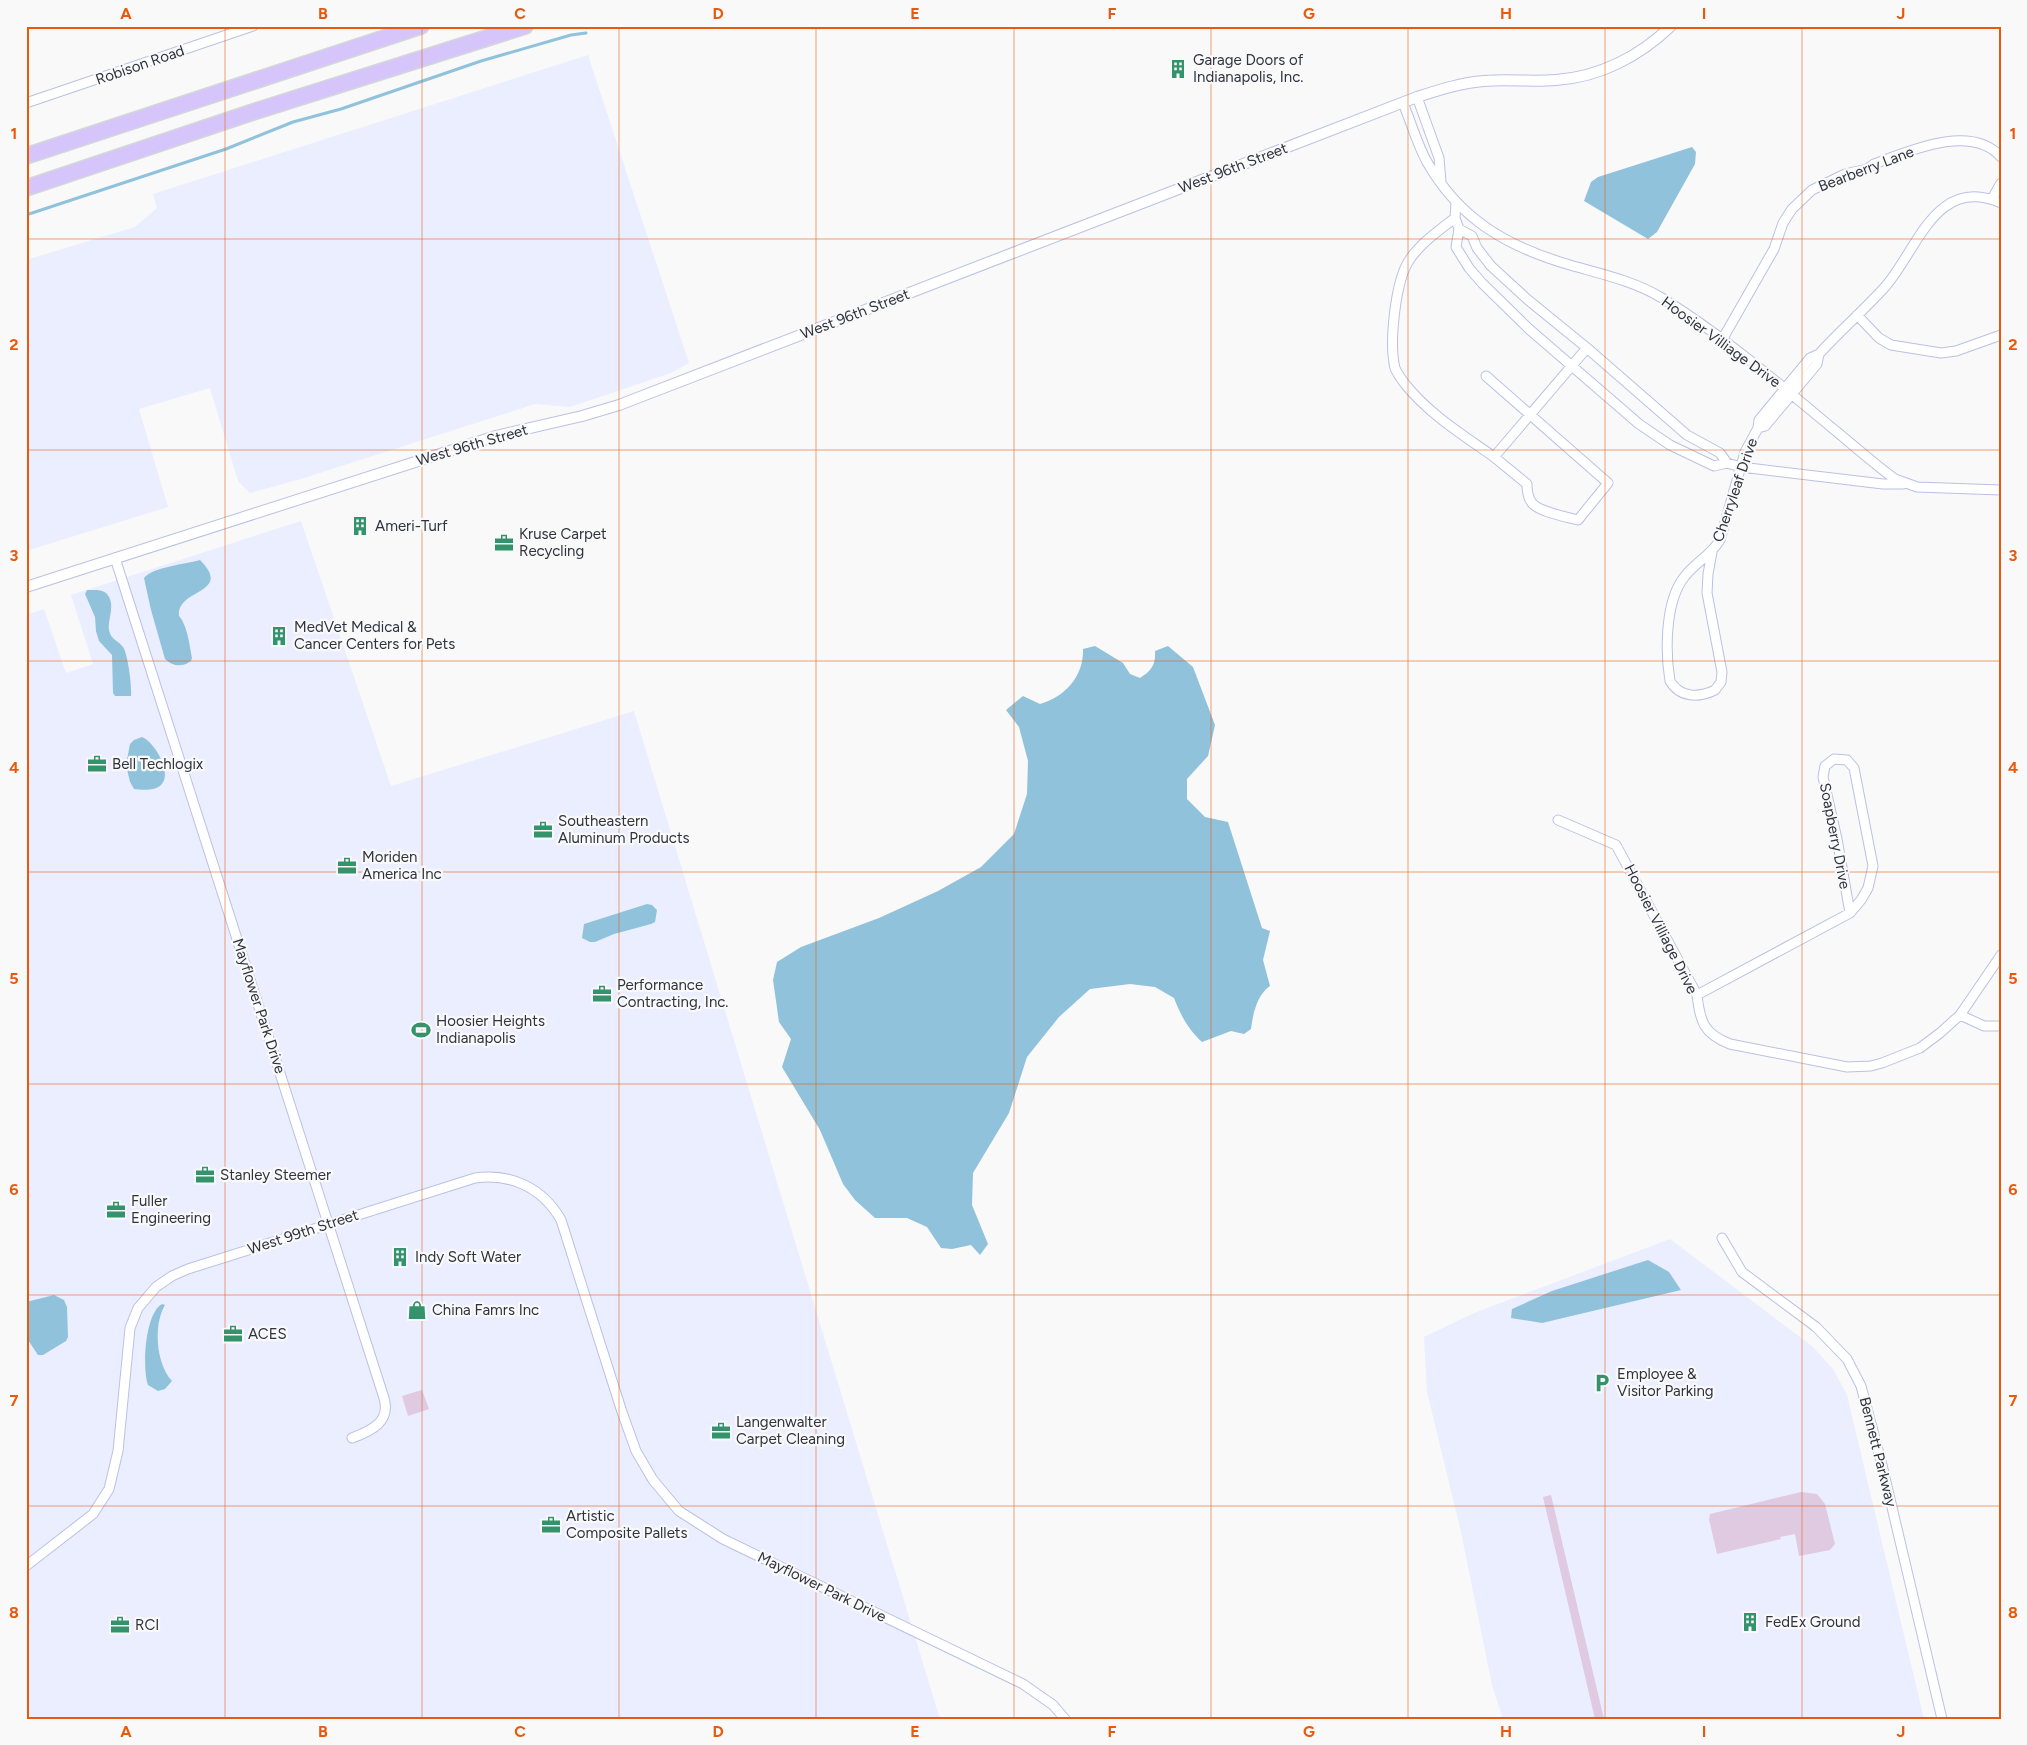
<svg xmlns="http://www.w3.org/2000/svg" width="2027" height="1745" font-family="Figtree,sans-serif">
	<rect width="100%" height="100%" fill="#f9f9f9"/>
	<path fill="#eaeeff" d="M588 55 689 363 671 373 570 407 535 404 304 478 250 493 238 481 210 388 139 409 168 507 26 551V260L135 227 157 208 153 194Z
		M301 521 391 786 634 711 940 1719H26V615L44 609 66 673 93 664 71 595Z
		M1670 1239 1812 1346 1833 1369 1847 1395 1924 1719H1503L1492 1685 1461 1532 1427 1392 1424 1337 1474 1313Z"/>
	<path fill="#dfcae2" d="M422 1390 429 1409 408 1416 402 1396Z
		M1801 1492 1817 1494 1825 1504 1835 1544 1830 1550 1799 1556 1795 1534 1780 1537 1781 1539 1717 1554 1709 1519 1710 1514Z
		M1551 1495 1604 1719H1595L1543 1497Z"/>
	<path fill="#90c2db" d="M1692 147 1696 152 1695 164 1657 232 1648 239 1584 201 1591 182 1598 177Z
		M200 560C234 594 176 588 179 616 187 624 190 647 192 658L191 661C183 667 173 667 165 659L151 610 144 578C153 567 186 564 200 560Z
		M87 590C93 590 101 589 106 593 117 604 107 619 109 630 111 640 118 640 123 647 128 654 132 687 131 696H115L113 693 112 655 99 641 96 631 95 617 85 594Z
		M1095 646 1123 663 1130 674 1140 678C1151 671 1156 665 1155 651L1168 646 1193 667 1215 725 1208 756 1187 779V799L1205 817 1228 822 1262 928 1270 931 1263 960 1270 986C1257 995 1253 1013 1251 1029L1244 1034 1231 1031 1202 1042C1188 1029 1181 1016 1174 998L1155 987 1130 984 1090 989 1059 1017 1027 1057 1009 1113 973 1173 972 1205 988 1244 980 1255 971 1245 952 1249 941 1248 927 1227 907 1218H875L855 1200 843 1184 820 1130 782 1067 791 1039 779 1022 773 980 777 962 801 947 879 918 938 891 981 867 1014 834 1027 794 1028 761 1019 727 1006 710 1023 696 1040 704C1065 697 1084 676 1083 649Z
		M142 737C155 742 173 774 161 785 155 791 142 790 134 789L130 782 126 765 130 744 134 740Z
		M647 904 652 905 657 910 655 922 651 924 614 934 595 942H590L582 938 584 924Z
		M1648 1260 1669 1272 1681 1290 1542 1323 1511 1318 1512 1309 1552 1291Z
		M54 1295 64 1300 67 1307 68 1337 66 1341 43 1355H38L26 1337V1302Z
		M162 1304 165 1305C153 1325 156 1364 172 1381L165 1389 158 1391 148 1385C142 1368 145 1313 162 1304Z"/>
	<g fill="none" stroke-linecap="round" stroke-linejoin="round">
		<path stroke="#90c2db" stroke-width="3" d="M26 215 226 149 293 122 341 109 481 61 571 35 586 33"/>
		<g stroke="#bac1e3" stroke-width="11">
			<path id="minor" d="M1417 97 1439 158 1441 182
				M26 103 253 26
				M1403 103C1411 122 1417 144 1427 162 1460 220 1508 247 1570 265 1601 274 1634 281 1662 298 1721 334 1778 383 1831 427 1852 444 1873 463 1895 479L1917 487 2001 490
				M1992 199 2001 183
				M1456 203 1455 218 1459 229 1456 247 1469 268 1482 283 1529 329 1639 424 1670 445 1714 466 1727 463 1720 453 1687 435 1587 348 1527 299 1491 266 1477 248 1472 236 1459 229
				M1455 218C1439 230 1421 243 1410 259 1395 280 1389 344 1395 368 1397 373 1402 380 1405 384 1429 414 1463 435 1494 457L1587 348
				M1857 315 1879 338 1891 345 1941 353 1956 351 2001 335
				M1722 340 1774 249 1783 223 1792 209 1812 190 1845 174 1867 169 1874 164C1909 151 1971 123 2001 157
				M1486 376 1608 483 1578 520C1567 517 1539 512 1532 503 1528 498 1527 490 1527 484L1494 457
				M1758 428 1765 426 1792 394 1817 364 1819 354
				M1727 463 1741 467 1883 484H1903
				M1712 552 1708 574 1707 593 1722 672 1721 682 1715 690C1699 698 1680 698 1670 681 1665 651 1665 600 1685 576 1696 562 1711 555 1720 540L1745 452 1758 428 1759 420 1810 358 1819 354C1840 331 1863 311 1884 288 1917 252 1935 174 2001 203
				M115 558 384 1398C391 1422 371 1431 352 1438
				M1558 820 1616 845 1697 995C1700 1022 1704 1034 1730 1044L1847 1067 1871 1066 1882 1063 1920 1048 1940 1033 1960 1015 2001 955
				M1697 995 1850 913 1861 900 1868 888 1873 866 1854 768 1847 760 1834 759 1825 766 1823 777 1837 839 1850 913
				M1960 1015 1984 1026H2001
				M1722 1238 1742 1272 1816 1327 1847 1359 1861 1386 1882 1465 1942 1719
				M26 1566 93 1514 109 1489 118 1451 130 1328 138 1308 156 1287 172 1276 188 1269 475 1178C511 1173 543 1188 561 1220L622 1412 636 1451 653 1480 679 1511 723 1539 1023 1684 1053 1705 1065 1719"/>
		</g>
		<g stroke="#bac1e3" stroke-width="12">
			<path id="tertiary" d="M26 587 496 436 582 416 619 405 1417 97C1439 90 1460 83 1484 81 1507 79 1532 82 1556 80 1600 77 1640 56 1671 26"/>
		</g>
		<g stroke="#d5d6d9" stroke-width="18">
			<path id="motorway" d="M26 156 421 26
				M26 188 253 112 525 26"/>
		</g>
		<use href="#minor" stroke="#fff" stroke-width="9"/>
		<use href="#tertiary" stroke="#fff" stroke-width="10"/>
		<use href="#motorway" stroke="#d5c5fa" stroke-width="15"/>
	</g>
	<path fill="none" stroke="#e8590c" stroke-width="1" stroke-opacity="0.55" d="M225 26V1719M422 26V1719M619 26V1719M816 26V1719M1014 26V1719M1211 26V1719M1408 26V1719M1605 26V1719M1802 26V1719M26 239H2001M26 450H2001M26 661H2001M26 872H2001M26 1084H2001M26 1295H2001M26 1506H2001"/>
	<defs>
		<g id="building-bare" transform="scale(1.5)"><path d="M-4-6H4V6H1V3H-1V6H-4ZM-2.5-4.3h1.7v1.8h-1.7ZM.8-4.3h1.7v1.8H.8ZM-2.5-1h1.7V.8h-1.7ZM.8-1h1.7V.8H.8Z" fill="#34936c" stroke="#f9f9f9" stroke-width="2.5" paint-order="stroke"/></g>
		<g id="office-bare" transform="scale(1.5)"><path d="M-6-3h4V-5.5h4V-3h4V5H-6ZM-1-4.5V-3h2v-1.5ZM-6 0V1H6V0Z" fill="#34936c" stroke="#f9f9f9" stroke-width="2.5" paint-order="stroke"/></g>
		<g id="stadium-bare" transform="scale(1.5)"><path d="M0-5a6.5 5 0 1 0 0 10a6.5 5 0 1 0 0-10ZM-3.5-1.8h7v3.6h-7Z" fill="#34936c" stroke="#f9f9f9" stroke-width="2.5" paint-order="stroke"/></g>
		<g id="shop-bare" transform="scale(1.5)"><path d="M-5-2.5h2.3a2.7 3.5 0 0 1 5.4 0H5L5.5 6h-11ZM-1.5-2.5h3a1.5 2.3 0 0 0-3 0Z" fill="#34936c" stroke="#f9f9f9" stroke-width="2.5" paint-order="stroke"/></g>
		<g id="parking-bare" transform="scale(1.5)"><path d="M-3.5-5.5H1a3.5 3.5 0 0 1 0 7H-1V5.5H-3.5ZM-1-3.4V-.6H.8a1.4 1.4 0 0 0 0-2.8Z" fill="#34936c" stroke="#f9f9f9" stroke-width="2.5" paint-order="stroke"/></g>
	</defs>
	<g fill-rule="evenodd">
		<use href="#building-bare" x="1178" y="69"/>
		<use href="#building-bare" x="360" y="526"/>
		<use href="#office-bare" x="504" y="543"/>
		<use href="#building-bare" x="279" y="636"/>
		<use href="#office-bare" x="97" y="764"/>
		<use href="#office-bare" x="543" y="830"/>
		<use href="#office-bare" x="347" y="866"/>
		<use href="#office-bare" x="602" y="994"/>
		<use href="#stadium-bare" x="421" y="1030"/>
		<use href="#office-bare" x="205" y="1175"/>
		<use href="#office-bare" x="116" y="1210"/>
		<use href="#building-bare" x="400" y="1257"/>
		<use href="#shop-bare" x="417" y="1310"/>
		<use href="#office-bare" x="233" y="1334"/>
		<use href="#parking-bare" x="1602" y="1383"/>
		<use href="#office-bare" x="721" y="1431"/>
		<use href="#office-bare" x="551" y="1525"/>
		<use href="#building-bare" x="1750" y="1622"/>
		<use href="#office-bare" x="120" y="1625"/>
	</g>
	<g text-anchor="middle" stroke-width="4.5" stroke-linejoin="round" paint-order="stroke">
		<g font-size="15" fill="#2f323f" stroke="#f9f9f9" text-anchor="start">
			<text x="1193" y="65">Garage Doors of<tspan x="1193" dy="17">Indianapolis, Inc.</tspan></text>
			<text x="375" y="531">Ameri-Turf</text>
			<text x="519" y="539">Kruse Carpet<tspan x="519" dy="17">Recycling</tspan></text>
			<text x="294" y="632">MedVet Medical &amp;<tspan x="294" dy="17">Cancer Centers for Pets</tspan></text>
			<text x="112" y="769">Bell Techlogix</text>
			<text x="558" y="826">Southeastern<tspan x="558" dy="17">Aluminum Products</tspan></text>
			<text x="362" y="862">Moriden<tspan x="362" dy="17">America Inc</tspan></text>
			<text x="617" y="990">Performance<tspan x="617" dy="17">Contracting, Inc.</tspan></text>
			<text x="436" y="1026">Hoosier Heights<tspan x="436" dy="17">Indianapolis</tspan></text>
			<text x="220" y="1180">Stanley Steemer</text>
			<text x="131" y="1206">Fuller<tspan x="131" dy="17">Engineering</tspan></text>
			<text x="415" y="1262">Indy Soft Water</text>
			<text x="432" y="1315">China Famrs Inc</text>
			<text x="248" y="1339">ACES</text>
			<text x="1617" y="1379">Employee &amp;<tspan x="1617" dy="17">Visitor Parking</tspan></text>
			<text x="736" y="1427">Langenwalter<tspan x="736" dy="17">Carpet Cleaning</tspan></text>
			<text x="566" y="1521">Artistic<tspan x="566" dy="17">Composite Pallets</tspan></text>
			<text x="1765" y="1627">FedEx Ground</text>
			<text x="135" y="1630">RCI</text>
		</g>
		<g font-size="15" fill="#2f323f" stroke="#f9f9f9">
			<text transform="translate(140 65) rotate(-19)" y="5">Robison Road</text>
			<text transform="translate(1233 168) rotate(-21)" y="5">West 96th Street</text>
			<text transform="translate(1866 169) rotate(-21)" y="5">Bearberry Lane</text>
			<text transform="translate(855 314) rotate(-21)" y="5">West 96th Street</text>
			<text transform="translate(1721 342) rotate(36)" y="5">Hoosier Villiage Drive</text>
			<text transform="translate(472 445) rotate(-16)" y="5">West 96th Street</text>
			<text transform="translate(1735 490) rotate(-71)" y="5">Cherryleaf Drive</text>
			<text transform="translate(1835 836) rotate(79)" y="5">Soapberry Drive</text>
			<text transform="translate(1661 929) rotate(63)" y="5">Hoosier Villiage Drive</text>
			<text transform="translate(259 1006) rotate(72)" y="5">Mayflower Park Drive</text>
			<text transform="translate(303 1232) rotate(-18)" y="5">West 99th Street</text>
			<text transform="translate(1878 1452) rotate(76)" y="5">Bennett Parkway</text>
			<text transform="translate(822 1587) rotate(26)" y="5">Mayflower Park Drive</text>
		</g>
	</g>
	<rect width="2027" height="1745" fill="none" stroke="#f9f9f9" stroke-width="55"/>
	<rect x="28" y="28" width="1972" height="1690" fill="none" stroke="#e8590c" stroke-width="2"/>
	<g font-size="16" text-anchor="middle" font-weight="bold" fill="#e8590c">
		<text x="126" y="19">A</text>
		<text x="323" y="19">B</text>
		<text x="520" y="19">C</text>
		<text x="718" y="19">D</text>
		<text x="915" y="19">E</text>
		<text x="1112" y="19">F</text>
		<text x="1309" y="19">G</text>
		<text x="1506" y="19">H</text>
		<text x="1704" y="19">I</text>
		<text x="1901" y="19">J</text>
		<text x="14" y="139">1</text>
		<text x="2013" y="139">1</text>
		<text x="14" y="350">2</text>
		<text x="2013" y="350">2</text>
		<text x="14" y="561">3</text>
		<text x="2013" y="561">3</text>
		<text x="14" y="773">4</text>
		<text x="2013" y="773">4</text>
		<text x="14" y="984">5</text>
		<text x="2013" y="984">5</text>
		<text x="14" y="1195">6</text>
		<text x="2013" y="1195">6</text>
		<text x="14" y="1406">7</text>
		<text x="2013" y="1406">7</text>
		<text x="14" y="1618">8</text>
		<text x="2013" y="1618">8</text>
		<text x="126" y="1737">A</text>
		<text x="323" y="1737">B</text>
		<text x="520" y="1737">C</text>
		<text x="718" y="1737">D</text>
		<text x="915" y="1737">E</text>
		<text x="1112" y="1737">F</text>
		<text x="1309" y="1737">G</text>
		<text x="1506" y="1737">H</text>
		<text x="1704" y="1737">I</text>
		<text x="1901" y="1737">J</text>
	</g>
</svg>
